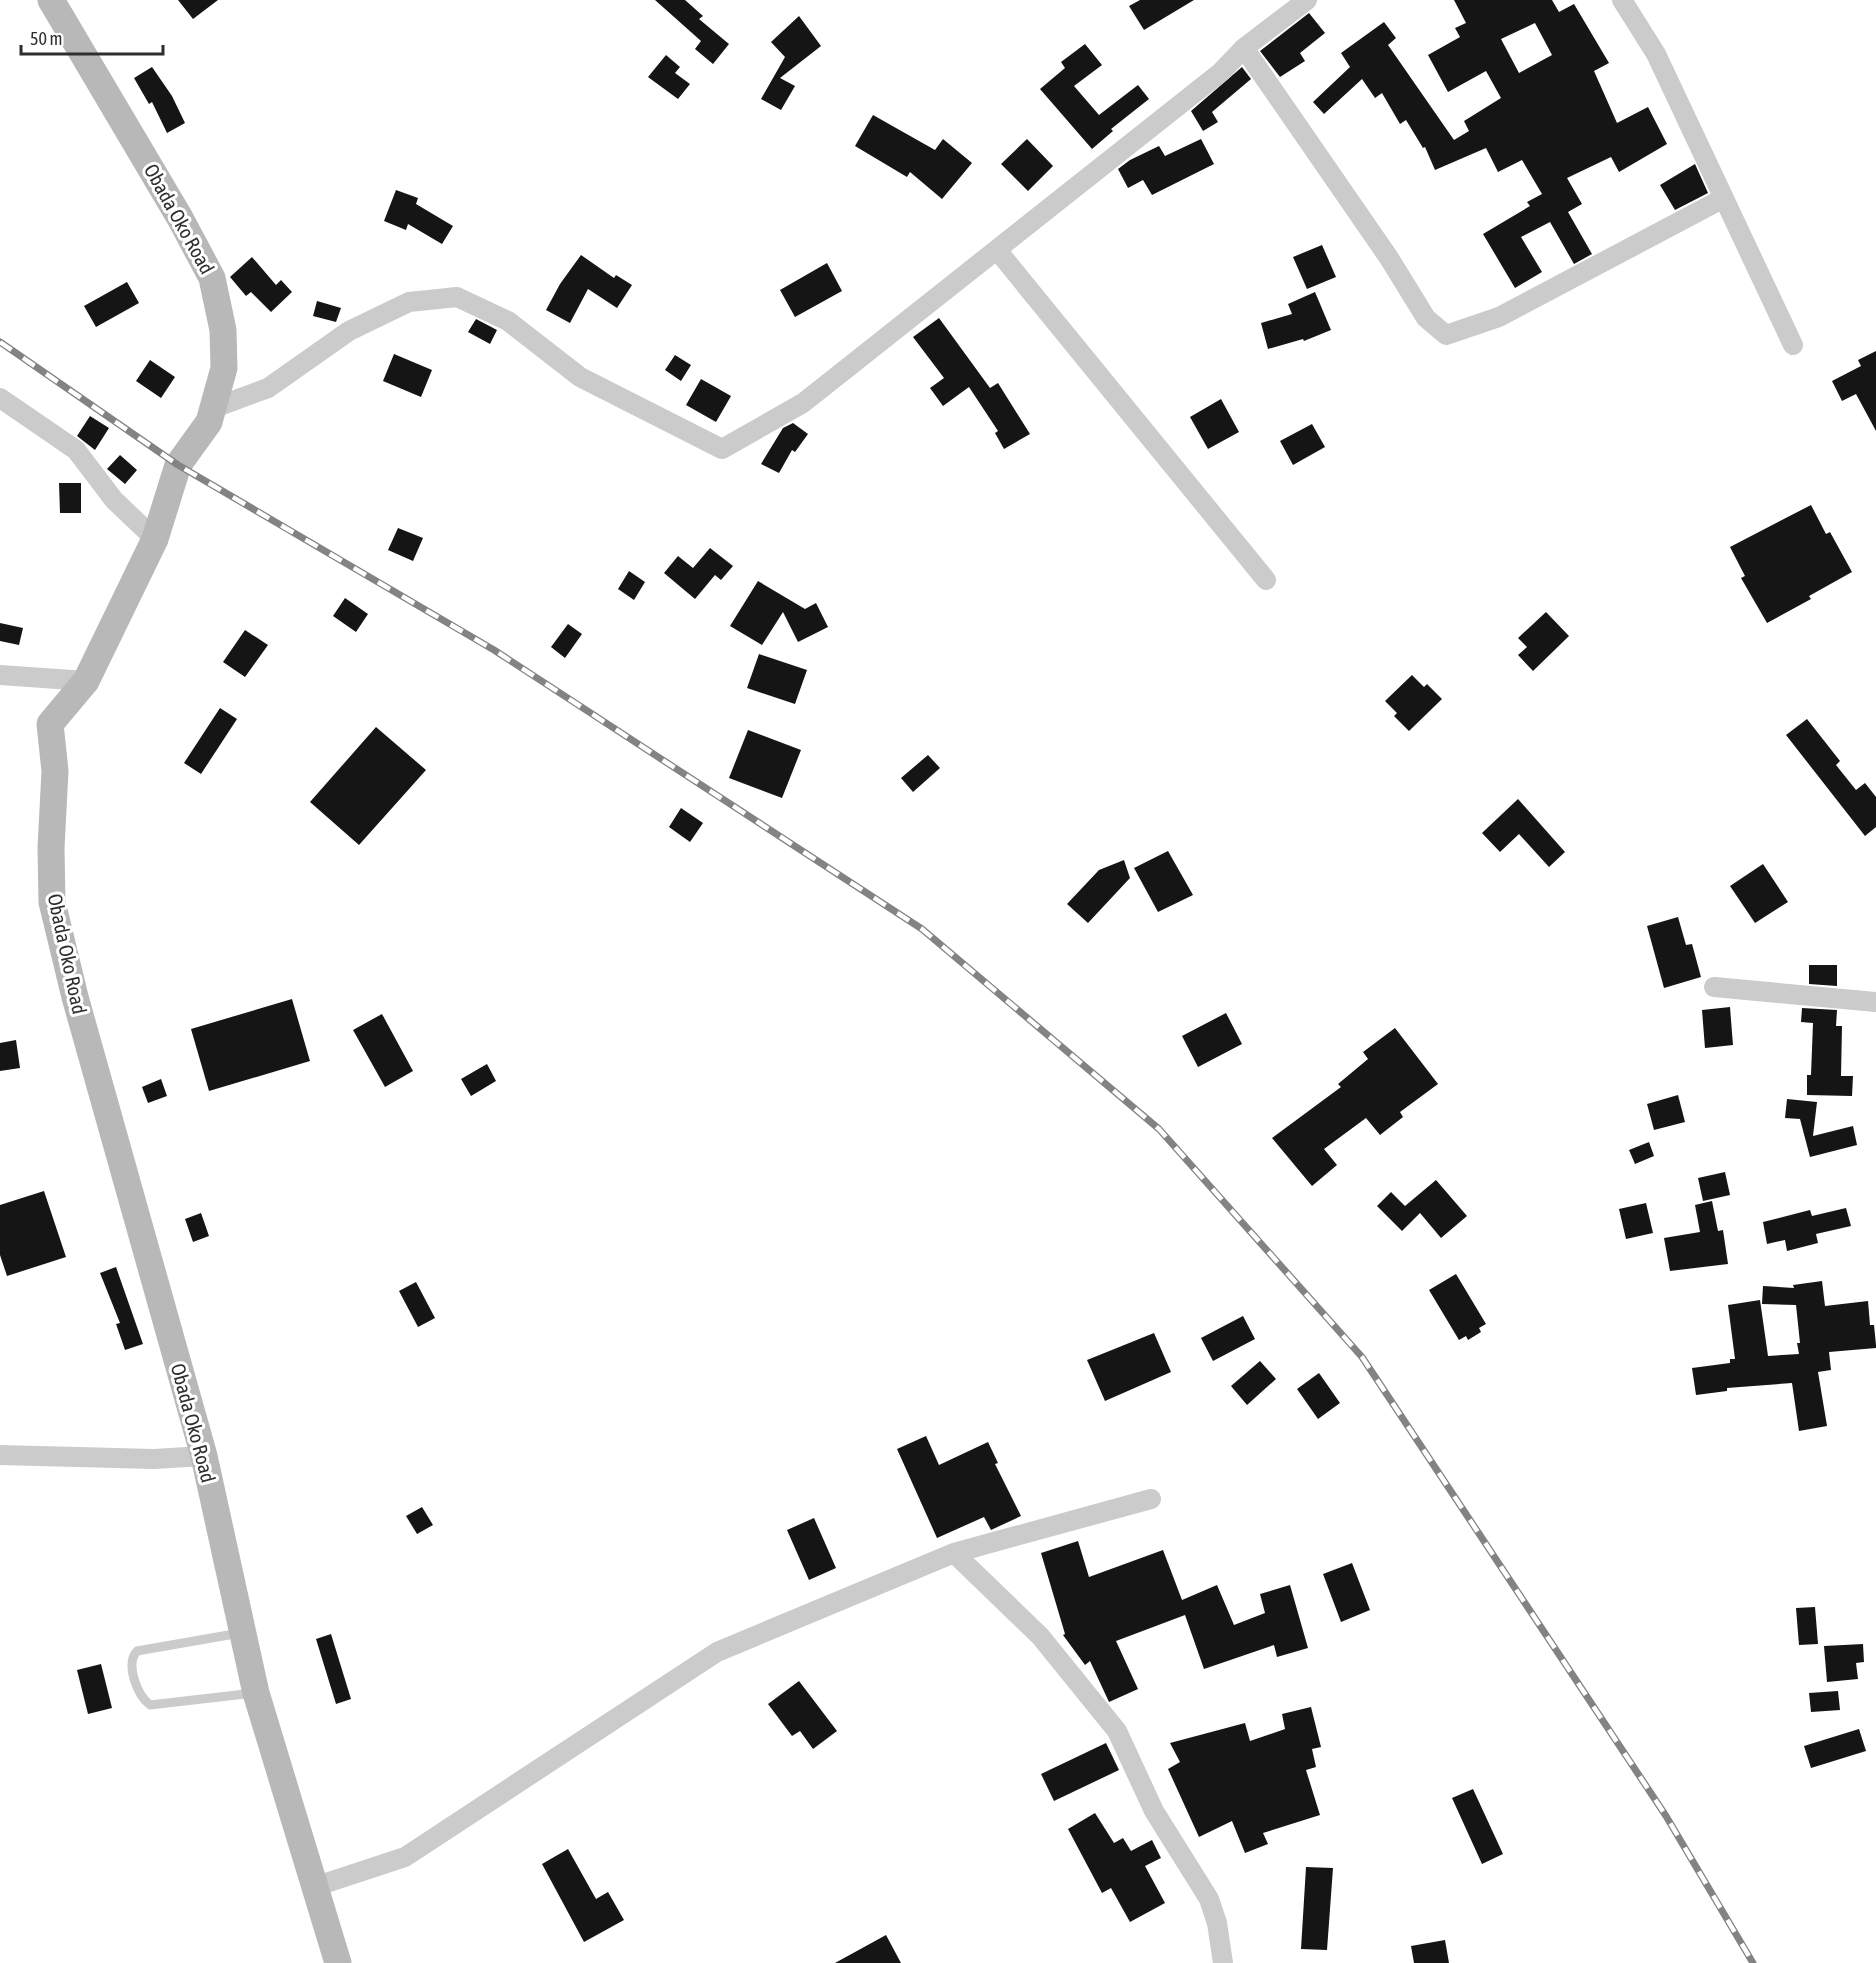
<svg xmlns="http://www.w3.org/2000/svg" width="1876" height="1963" font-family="'Asap Condensed',sans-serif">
	<rect width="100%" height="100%" fill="#fff"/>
	<path fill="#151515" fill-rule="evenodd" d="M178 0H218L193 19Z
		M655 0H685L703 16 699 19 729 44 713 64 695 49 701 41Z
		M1140 0H1194L1144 30 1129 6Z
		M1454 0H1552L1559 12 1574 4 1609 63 1594 71 1617 123 1648 107 1667 144 1619 172 1611 157 1567 178 1582 204 1568 212 1592 254 1574 264 1550 222 1521 237 1542 272 1515 288 1483 234 1530 206 1527 202 1542 194 1522 160 1498 172 1486 148 1435 170 1425 147 1423 148 1406 120 1400 124 1382 93 1375 98 1362 79 1324 114 1313 102 1350 67 1341 53 1384 22 1396 38 1388 45 1454 140 1469 131 1464 121 1501 98 1486 71 1448 92 1428 55 1460 37 1455 28 1466 23ZM1535 23 1552 55 1519 73 1501 39Z
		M1309 13 1325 33 1300 53 1305 61 1280 77 1260 51Z
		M799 16 821 46 780 78 795 86 781 110 761 99 785 57 771 42Z
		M1085 44 1102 65 1074 86 1099 115 1138 85 1149 99 1111 129 1113 131 1092 149 1040 89 1065 68 1061 62Z
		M666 55 680 67 675 73 690 84 678 99 648 77Z
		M152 67 172 96 185 123 167 133 152 102 149 104 134 78Z
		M1242 67 1251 79 1212 112 1218 122 1203 131 1191 111Z
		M873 115 935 150 943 139 972 163 942 199 910 172 907 177 855 146Z
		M1027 139 1053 166 1028 191 1001 164Z
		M1201 139 1214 164 1152 195 1143 180 1128 188 1118 169 1130 160 1159 146 1165 156Z
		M1695 164 1708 193 1675 210 1660 185Z
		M396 190 418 198 416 204 453 226 442 244 408 224 406 230 384 221Z
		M1322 245 1336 277 1307 289 1293 257Z
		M581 255 614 278 616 275 632 285 617 308 588 289 570 323 546 310 560 284Z
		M252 257 276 285 281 280 292 292 271 312 251 292 246 296 230 277Z
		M827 263 842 291 795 317 780 290Z
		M127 282 139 303 96 327 84 306Z
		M1315 292 1331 330 1304 341 1303 339 1268 349 1261 323 1292 314 1288 304Z
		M317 301 341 308 336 322 313 316Z
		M939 318 990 388 998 383 1030 434 1004 449 995 433 998 431 969 387 943 406 930 388 944 378 913 337Z
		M476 319 497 330 490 344 468 332Z
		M1876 351V431L1856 394 1842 401 1832 381 1861 366 1858 360Z
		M394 354 432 370 421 397 383 381Z
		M675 355 691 365 681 381 665 370Z
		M150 360 175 377 161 398 136 381Z
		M701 379 731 396 716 422 686 405Z
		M1221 399 1239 432 1208 449 1190 417Z
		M90 416 109 428 95 450 77 436Z
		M793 423 808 434 795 452 792 450 779 473 761 464 783 428Z
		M1312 424 1325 447 1293 465 1280 441Z
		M120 455 137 470 125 484 107 469Z
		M59 483H81V513H60Z
		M1811 505 1826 534 1830 532 1852 572 1809 596 1811 599 1767 623 1741 578 1745 576 1730 547Z
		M398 528 423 538 413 561 388 550Z
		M710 548 733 566 721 580 715 575 695 599 664 573 678 556 693 568Z
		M629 571 645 582 634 600 618 589Z
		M758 581 805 609 816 603 828 627 798 642 783 612 762 645 730 626Z
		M345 598 368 614 356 632 333 616Z
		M1546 612 1569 636 1533 671 1518 655 1527 647 1518 638Z
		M0 623 23 628 19 645 0 641Z
		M568 624 582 634 565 658 551 647Z
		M245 630 268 645 245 677 223 662Z
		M759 654 807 670 795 704 747 688Z
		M1412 675 1424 687 1427 684 1442 699 1409 731 1394 716 1397 713 1385 701Z
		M220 708 237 719 201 774 184 763Z
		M1807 719 1840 761 1836 765 1856 790 1865 783 1876 797V827L1865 836 1786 735Z
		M376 727 426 770 359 845 310 802Z
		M748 730 801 750 782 798 729 778Z
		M928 755 940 768 913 792 901 778Z
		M1518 799 1565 852 1549 867 1519 834 1500 852 1482 833Z
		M681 808 703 823 690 842 669 827Z
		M1168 851 1193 895 1158 912 1134 868Z
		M1124 860 1130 878 1088 923 1067 904 1099 870Z
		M1763 864 1788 902 1755 923 1730 886Z
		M1678 917 1686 945 1692 944 1701 977 1664 988 1647 926Z
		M1809 965H1837V986L1809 984Z
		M292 999 310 1061 209 1091 191 1029Z
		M1730 1007 1733 1045 1705 1048 1702 1010Z
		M1802 1008 1837 1010 1836 1026H1842L1841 1076H1853L1852 1096 1807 1095V1075H1811L1813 1023 1801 1022Z
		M1226 1013 1242 1044 1198 1067 1182 1036Z
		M382 1014 413 1071 385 1087 353 1030Z
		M1395 1028 1438 1084 1400 1112 1403 1117 1380 1135 1366 1118 1324 1149 1337 1165 1312 1186 1272 1138 1341 1087 1338 1084 1368 1059 1363 1052Z
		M16 1040 20 1068 0 1071V1043Z
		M487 1064 496 1081 471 1096 461 1079Z
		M161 1079 167 1096 148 1103 142 1087Z
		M1678 1095 1685 1122 1654 1130 1647 1104Z
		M1787 1099 1817 1102 1813 1136 1853 1126 1857 1145 1810 1157 1800 1119 1785 1118Z
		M1649 1142 1654 1156 1635 1164 1629 1150Z
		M1725 1172 1730 1195 1703 1201 1698 1178Z
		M1436 1180 1467 1216 1441 1238 1420 1213 1402 1231 1377 1206 1391 1192 1405 1206Z
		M44 1191 66 1257 7 1276 0 1255V1205Z
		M1712 1201 1718 1231 1723 1230 1728 1264 1670 1271 1664 1238 1700 1232 1695 1205Z
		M1646 1203 1653 1233 1626 1239 1619 1209Z
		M1846 1208 1851 1226 1816 1234 1818 1243 1787 1251 1785 1240 1767 1244 1763 1222 1810 1210 1812 1216Z
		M201 1213 209 1236 193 1242 185 1219Z
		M116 1267 143 1344 125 1350 116 1324 120 1323 100 1273Z
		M1456 1274 1486 1324 1479 1328 1481 1332 1468 1340 1466 1336 1459 1340 1429 1290Z
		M1822 1281 1825 1306 1868 1301 1870 1325H1874L1876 1345V1348L1829 1352 1831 1370 1818 1372 1827 1426 1799 1431 1792 1383 1727 1388V1391L1696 1395 1692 1368 1730 1363V1359H1735L1728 1305 1760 1300 1768 1356 1799 1354 1797 1343H1800L1796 1305 1762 1304 1763 1286 1794 1288 1793 1285Z
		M416 1282 435 1318 418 1327 399 1291Z
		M1243 1316 1255 1339 1213 1361 1201 1338Z
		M1154 1333 1171 1372 1105 1401 1087 1360Z
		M1260 1361 1276 1379 1247 1405 1231 1386Z
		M1319 1373 1340 1403 1318 1419 1297 1389Z
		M926 1436 939 1465 988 1442 998 1463 995 1464 1021 1516 991 1530 984 1517 937 1538 897 1449Z
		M422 1507 433 1525 417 1534 406 1516Z
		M814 1518 836 1568 809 1580 787 1530Z
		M1078 1541 1089 1577 1163 1550 1182 1600 1217 1585 1234 1625 1265 1613 1260 1594 1290 1585 1308 1648 1277 1657 1274 1645 1204 1669 1185 1615 1116 1641 1138 1689 1109 1702 1090 1661 1085 1665 1063 1635 1065 1634 1041 1553Z
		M1352 1563 1370 1610 1341 1622 1323 1574Z
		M1815 1607 1818 1644 1799 1645 1796 1608Z
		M331 1634 351 1699 336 1704 316 1639Z
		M1863 1644 1864 1662 1856 1663 1858 1679 1827 1682 1824 1646Z
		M101 1664 112 1708 88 1714 77 1670Z
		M799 1681 837 1731 813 1749 800 1731 792 1736 768 1704Z
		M1838 1691 1840 1710 1811 1712 1809 1693Z
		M1311 1707 1321 1747 1312 1749 1316 1767 1306 1770 1320 1815 1263 1833 1268 1844 1245 1853 1232 1821 1199 1837 1168 1769 1180 1762 1170 1743 1245 1723 1250 1741 1285 1729 1282 1714Z
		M1859 1729 1866 1751 1811 1768 1804 1746Z
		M1106 1743 1119 1770 1054 1801 1041 1774Z
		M1473 1789 1503 1854 1482 1864 1452 1798Z
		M1095 1813 1114 1843 1123 1838 1131 1851 1152 1840 1161 1858 1145 1866 1165 1903 1130 1922 1111 1888 1102 1893 1068 1829Z
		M568 1849 596 1899 608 1892 624 1920 584 1942 542 1864Z
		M1306 1867 1333 1868 1327 1950 1301 1949Z
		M886 1935 901 1963H835Z
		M1445 1940 1449 1963H1414L1411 1946Z"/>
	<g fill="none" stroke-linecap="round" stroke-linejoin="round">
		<path stroke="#cbcbcb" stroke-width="9" d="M240 1633 137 1651C125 1664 137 1695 150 1705L254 1693"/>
		<path stroke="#cbcbcb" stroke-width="20" d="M1622 0 1656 54 1793 345
			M1244 48 1389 258 1426 318 1446 335 1499 317 1724 198
			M997 250 1266 580
			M0 398 76 450 114 500 155 539
			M214 408 268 388 349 331 409 302 457 297 508 321 580 377 722 449 803 403 1221 72 1244 48 1307 0
			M0 675 86 681
			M1714 987 1876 1002
			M0 1455 154 1459 204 1456
			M954 1553 1040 1636 1117 1731 1154 1811 1209 1899 1217 1923 1223 1963
			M317 1886 405 1857 717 1652 954 1553 1151 1499"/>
		<path stroke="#b8b8b8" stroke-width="27" d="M51 0 180 218 212 278 223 330 224 368 209 422 178 465 155 539 86 681 50 724 55 771 51 848 52 902 75 997 204 1456 256 1693 338 1963"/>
		<g stroke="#838383" stroke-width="7">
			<path id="rail" d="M0 342 178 465 494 650 922 929 1159 1129 1362 1357 1666 1816 1753 1963"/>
		</g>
		<use href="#rail" stroke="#fff" stroke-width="4.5" stroke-dasharray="14" stroke-linecap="butt"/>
	</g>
	<g text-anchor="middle" stroke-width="6" stroke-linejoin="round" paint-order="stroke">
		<g font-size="20" fill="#2e2e2e" stroke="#fff">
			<text transform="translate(179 219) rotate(61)" y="7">Obada Oko Road</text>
			<text transform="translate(67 954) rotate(78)" y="7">Obada Oko Road</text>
			<text transform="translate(193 1423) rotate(75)" y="7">Obada Oko Road</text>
		</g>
	</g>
	<path d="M21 45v9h142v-9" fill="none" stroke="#2e2e2e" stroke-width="3"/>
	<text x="30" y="45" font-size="18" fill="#2e2e2e" stroke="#ffffff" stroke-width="4.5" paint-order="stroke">50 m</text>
</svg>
